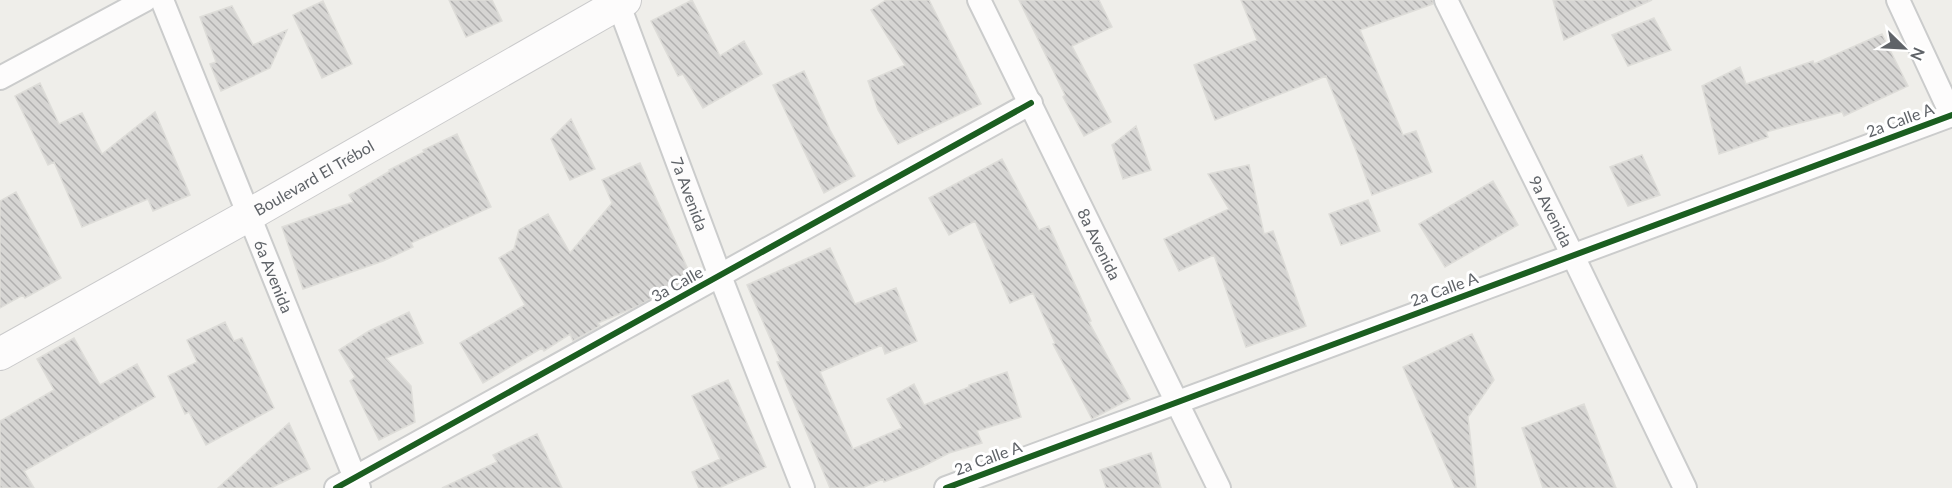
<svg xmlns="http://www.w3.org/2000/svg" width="1952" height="488" font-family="Lato,sans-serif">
	<defs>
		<pattern id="building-back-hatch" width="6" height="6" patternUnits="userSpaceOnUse" patternTransform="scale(1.5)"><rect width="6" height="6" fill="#d6d5d3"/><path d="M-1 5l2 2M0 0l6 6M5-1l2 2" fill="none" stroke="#b1b0af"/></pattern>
	</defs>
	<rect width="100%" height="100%" fill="#efeeea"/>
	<path fill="url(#building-back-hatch)" stroke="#deddd9" stroke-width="1.5" d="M449 0H492L502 21 466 37Z
		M692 0 720 56 744 41 762 74 703 108 683 74 678 76 651 21Z
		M886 0H929L981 104 898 144 878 110 868 81 905 65 871 10Z
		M1019 0H1099L1112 27 1072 46 1111 122 1084 136 1063 97 1065 95Z
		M1241 0H1433V4L1360 30 1403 135 1416 131 1432 172 1372 195 1357 153 1326 76 1215 120 1194 65 1257 40Z
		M1553 0H1652L1564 40Z
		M323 1 352 64 322 78 293 15Z
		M232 6 253 45 287 30 270 68 221 91 210 64 216 62 200 17Z
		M1654 18 1671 50 1628 66 1612 35Z
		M1882 34 1908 86 1844 116 1842 112 1766 132 1768 137 1719 154 1702 86 1740 67 1746 84 1813 61 1814 64Z
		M804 71 830 130 855 176 824 193 773 85Z
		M40 83 59 124 82 113 102 154 155 112 190 195 153 211 148 199 82 227 54 162 48 165 15 96Z
		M571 119 595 169 570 180 551 139Z
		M1136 126 1151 170 1123 179 1112 145Z
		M457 134 491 207 411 243 413 247 383 261 303 289 282 227 353 202 349 195 390 171 389 170 424 152 423 150Z
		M1642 155 1660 195 1628 206 1610 167Z
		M1002 159 1039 230 1049 226 1091 321 1089 322 1130 399 1092 419 1053 344 1055 343 1033 293 1010 303 975 221 949 235 929 198Z
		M640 163 691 276 638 306 598 323 600 326 573 341 570 334 544 351 542 348 483 383 460 343 525 305 499 258 514 249 519 230 548 214 570 253 612 203 602 180Z
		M1249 165 1264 234 1273 231 1306 326 1246 347 1214 255 1179 271 1164 239 1229 209 1208 174Z
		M1493 181 1518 225 1445 267 1419 224Z
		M16 192 61 278 25 298 23 295 0 308V201Z
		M1368 200 1380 231 1341 245 1329 214Z
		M830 248 855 304 896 288 917 341 885 354 882 345 820 372 853 449 902 428 887 399 914 384 924 405 969 387V385L1007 372 1021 417 977 431 982 443 949 453 922 467 884 482 883 479 862 488H830L777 362 780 361 747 285Z
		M409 312 423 343 386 358 411 386 415 422 379 440 350 381 355 377 339 350 369 331Z
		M225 322 234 341 242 338 274 408 206 445 189 412 185 414 168 376 197 362 187 340Z
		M1472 334 1494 380 1468 417 1476 488H1455L1403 367Z
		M74 338 100 385 137 364 155 397 24 471 34 488H0V421L54 390 37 359Z
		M728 380 766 467 719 488H699L692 472 720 459 692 396Z
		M1584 404 1616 488H1543L1522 428Z
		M289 423 310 469 271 488H218Z
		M537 434 562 488H442L497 462 493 455Z
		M1151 453 1161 488H1106L1100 470Z"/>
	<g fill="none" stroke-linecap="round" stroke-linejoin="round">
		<g stroke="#cbcccc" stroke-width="26">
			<g id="minor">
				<path id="s1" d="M162 0 359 488"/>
				<path id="s2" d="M617 0 720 276 803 488"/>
				<path id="s3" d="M979 0 1219 488"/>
				<path id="s4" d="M1446 0 1573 256 1685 488"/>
				<path d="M1898 0 1952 116"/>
				<path d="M0 78 145 0"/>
				<path d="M336 488 1031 103"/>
				<path d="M946 488 1952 115"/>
			</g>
		</g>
		<g stroke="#cacacb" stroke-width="34">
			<g id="secondary">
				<path id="s5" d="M0 354 249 215 625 0"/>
			</g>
		</g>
		<use href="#minor" stroke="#fdfcfc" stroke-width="22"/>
		<use href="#secondary" stroke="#fdfcfc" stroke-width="32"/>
		<g stroke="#fff" stroke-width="10">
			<path id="cycleway" d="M336 488 1031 103
				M946 488 1952 115"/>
		</g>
		<use href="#cycleway" stroke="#1b5e20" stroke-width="6"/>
	</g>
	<g text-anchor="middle" stroke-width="6" stroke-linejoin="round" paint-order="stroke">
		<g font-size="16" fill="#5f6368" stroke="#fff">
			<text transform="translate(1900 120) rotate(-20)" y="6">2a Calle A</text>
			<text dy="6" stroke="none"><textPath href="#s5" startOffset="360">Boulevard El Trébol</textPath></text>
			<text dy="6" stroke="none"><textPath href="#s2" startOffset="207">7a Avenida</textPath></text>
			<text dy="6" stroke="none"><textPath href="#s4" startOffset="236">9a Avenida</textPath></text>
			<text dy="6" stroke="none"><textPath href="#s3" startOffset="272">8a Avenida</textPath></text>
			<text dy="6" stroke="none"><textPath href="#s1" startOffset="298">6a Avenida</textPath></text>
			<text transform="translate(677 284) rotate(-29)" y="6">3a Calle</text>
			<text transform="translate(1444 289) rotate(-20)" y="6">2a Calle A</text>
			<text transform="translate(988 458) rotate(-20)" y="6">2a Calle A</text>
		</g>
	</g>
	<g transform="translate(1904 48) rotate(114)" stroke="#ffffff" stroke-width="4.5" paint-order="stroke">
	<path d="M0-4.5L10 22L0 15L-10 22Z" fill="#5f6368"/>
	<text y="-9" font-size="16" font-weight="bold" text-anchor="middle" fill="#5f6368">N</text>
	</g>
</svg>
